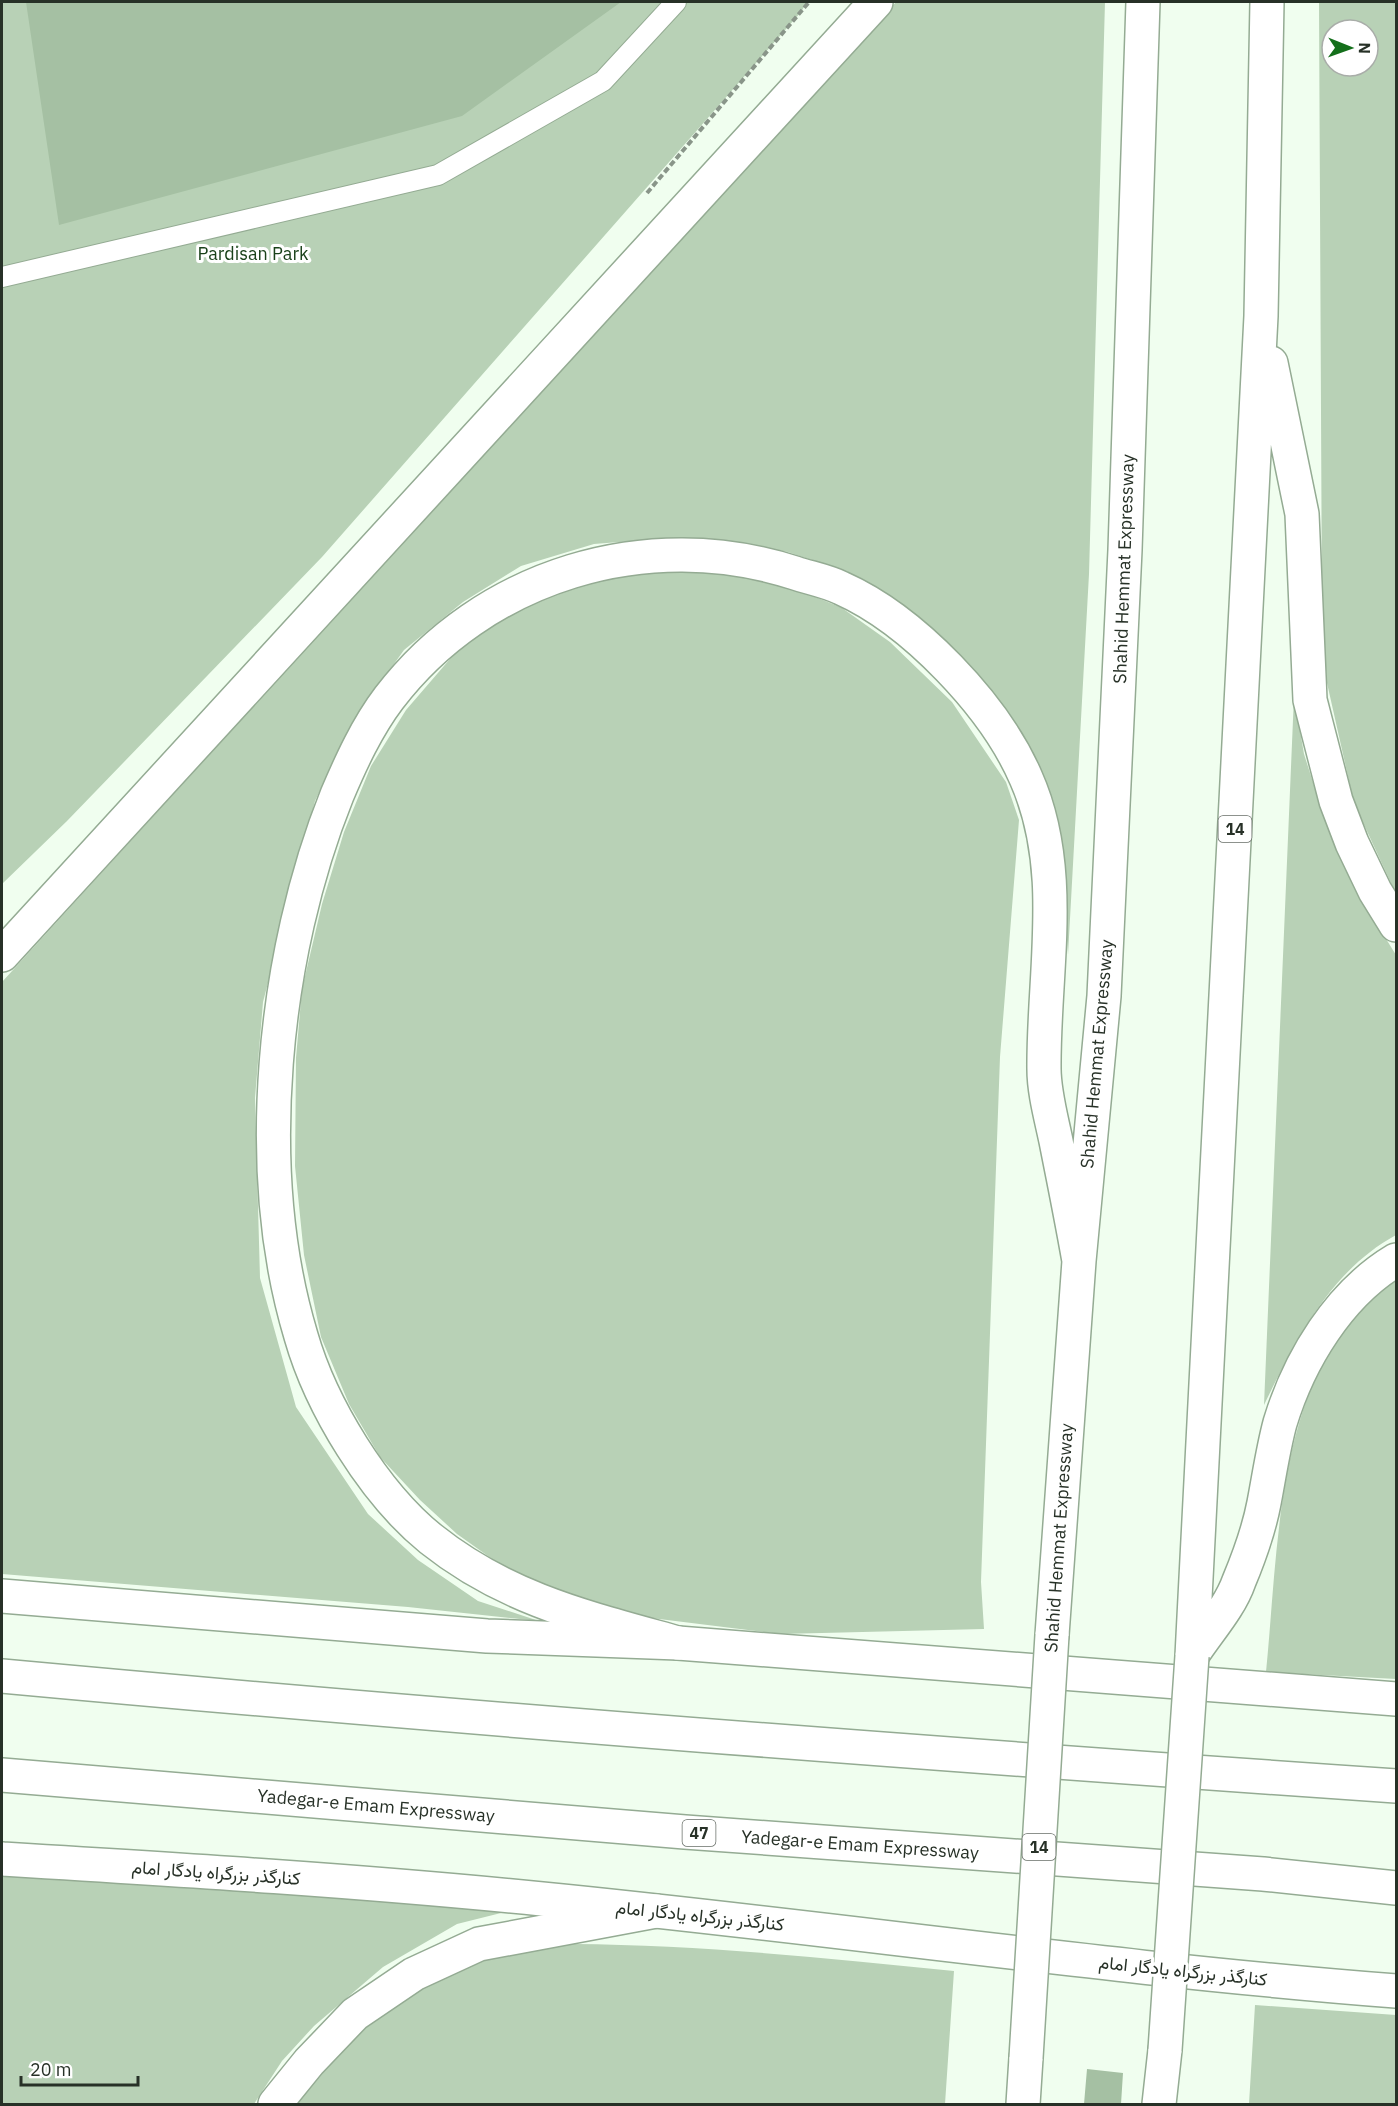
<svg xmlns="http://www.w3.org/2000/svg" width="1398" height="2106" font-family="'IBM Plex Sans',Vazirmatn,sans-serif">
	<rect width="100%" height="100%" fill="#f0feef"/>
	<path fill="#b8d1b6" fill-rule="evenodd" d="M2 2H807L801 12 322 557 67 821 2 884Z
		M896 2H1105L1089 574 1068 955 1061 846 1053 801 1036 762 1018 728 993 695 838 569 788 552 730 541 670 538 594 544 521 566 463 602 404 650 353 721 315 801 263 1002 255 1098 260 1278 296 1407 368 1514 418 1560 478 1601 539 1621 408 1607 2 1574V982Z
		M1319 2H1396V894L1354 803 1327 683 1322 616ZM1332 30H1368V66H1332Z
		M619 569 726 571 787 585 842 608 890 642 952 702 1006 782 1019 820 1000 1057 981 1582 984 1629 781 1634 635 1616 580 1603 495 1561 457 1534 420 1500 380 1457 349 1404 321 1337 304 1255 295 1166 296 1058 302 989 322 904 344 832 371 766 406 710 456 652 494 622 549 590Z
		M1294 696 1304 754 1323 814 1370 913 1396 955V1235C1330 1271 1296 1340 1264 1405Z
		M1396 1276V1679L1266 1672C1277 1563 1276 1424 1342 1331 1357 1310 1377 1293 1396 1276Z
		M2 1874 517 1909 457 1924 383 1967 314 2026 282 2061 254 2104H2Z
		M573 1944C700 1945 827 1958 954 1971L945 2104H292L322 2065 393 2002 476 1962 522 1951Z
		M1255 2005 1396 2015V2104H1249Z"/>
	<path fill="#a5c0a3" d="M26 2H621L462 116 59 225Z
		M1087 2069 1123 2073 1121 2104H1084Z"/>
	<g fill="none" stroke-linecap="round" stroke-linejoin="round">
		<g stroke="#94ab93" stroke-width="22">
			<path id="lane" d="M2 277 438 175 603 81 676 2"/>
		</g>
		<g stroke="#94ab93" stroke-width="36">
			<path id="primary" d="M2 1596 487 1636 678 1643 1396 1699
				M2 1859C182 1870 363 1881 542 1899 827 1927 1111 1969 1396 1991"/>
		</g>
		<g stroke="#94ab93" stroke-width="36">
			<path id="highway" d="M1271 363 1302 514 1310 700 1336 801 1352 843 1375 891 1396 925
				M2 955 876 2
				M1052 1635 1079 1261 1104 996 1125 550 1143 2
				M678 1643C588 1618 506 1599 431 1539 374 1493 321 1406 301 1336 251 1170 273 954 337 795 351 762 367 727 389 698 483 575 647 525 795 573 810 578 827 581 841 588 913 620 995 706 1026 778 1067 870 1043 972 1044 1069 1044 1092 1051 1117 1056 1141 1064 1181 1072 1221 1079 1261
				M1193 1654C1208 1631 1230 1607 1239 1581 1249 1557 1259 1529 1264 1503 1269 1477 1273 1449 1280 1423 1299 1360 1339 1294 1396 1260
				M1192 1656 1261 316 1267 2
				M2 1676C466 1719 931 1754 1396 1786
				M2 1775 685 1832 1263 1874 1396 1888
				M275 2104 309 2062 355 2014 414 1974 479 1944 656 1911
				M1023 2104 1026 2058
				M1159 2104 1165 2050"/>
		</g>
		<path stroke="#899589" stroke-width="4" stroke-dasharray="6 3" stroke-linecap="butt" d="M647 193 809 2"/>
		<use href="#lane" stroke="#fff" stroke-width="20"/>
		<use href="#primary" stroke="#fff" stroke-width="33"/>
		<use href="#highway" stroke="#fff" stroke-width="33"/>
		<g stroke="#94ab93" stroke-width="36" stroke-linecap="butt">
			<path id="highway-bridge" d="M1165 2050 1192 1656
				M1026 2058 1052 1635"/>
		</g>
		<use href="#highway-bridge" stroke="#fff" stroke-width="33"/>
	</g>
	<g text-anchor="middle" stroke-width="6" stroke-linejoin="round" paint-order="stroke">
		<g fill="#fff" stroke="#686f68" stroke-width="1.5">
			<rect x="1218.5" y="816" width="33" height="26" rx="4.5"/>
			<rect x="682.5" y="1820" width="33" height="26" rx="4.5"/>
			<rect x="1022.5" y="1834" width="33" height="26" rx="4.5"/>
		</g>
		<g font-size="16" font-weight="bold" fill="#273127">
			<text x="1235" y="835">14</text>
			<text x="699" y="1839">47</text>
			<text x="1039" y="1853">14</text>
		</g>
		<g font-size="18" fill="#194119" stroke="#fff">
			<text x="253" y="260">Pardisan Park</text>
		</g>
		<g font-size="18" fill="#273127" stroke="#fff">
			<text transform="translate(1124 569) rotate(-88)" y="6">Shahid Hemmat Expressway</text>
			<text transform="translate(1097 1054) rotate(-85)" y="6">Shahid Hemmat Expressway</text>
			<text transform="translate(1059 1538) rotate(-86)" y="6">Shahid Hemmat Expressway</text>
			<text transform="translate(376 1806) rotate(5)" y="6">Yadegar-e Emam Expressway</text>
			<text transform="translate(860 1845) rotate(4)" y="6">Yadegar-e Emam Expressway</text>
			<text transform="translate(216 1873) rotate(4)" y="6">کنارگذر بزرگراه یادگار امام</text>
			<text transform="translate(700 1916) rotate(6)" y="6">کنارگذر بزرگراه یادگار امام</text>
			<text transform="translate(1183 1971) rotate(6)" y="6">کنارگذر بزرگراه یادگار امام</text>
		</g>
	</g>
	<rect width="1398" height="2106" fill="none" stroke="#273127" stroke-width="6"/>
	<g transform="translate(1350 48) rotate(91)"><circle r="28" fill="#ffffff" stroke="#a9ada9" stroke-width="1.5"/>
	<path d="M0-4.5L10 22L0 15L-10 22Z" fill="#146f1b"/>
	<text y="-9" font-size="16" font-weight="bold" text-anchor="middle" fill="#273127">N</text>
	</g>
	<path d="M21 2076v9h117v-9" fill="none" stroke="#273127" stroke-width="3"/>
	<text x="30" y="2076" font-size="18" fill="#273127" stroke="#ffffff" stroke-width="4.5" paint-order="stroke">20 m</text>
</svg>
